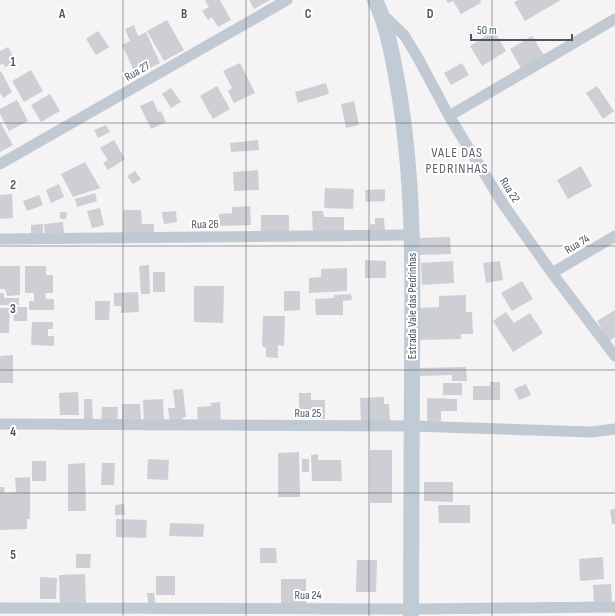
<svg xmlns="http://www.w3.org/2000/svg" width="615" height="616" font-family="'Sofia Sans Condensed',sans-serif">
	<rect width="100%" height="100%" fill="#f5f3f3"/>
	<path fill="#cdcfd5" d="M206 0H220L231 20 218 27 212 17 208 20 202 11 209 7 205 1Z
		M249 0H270L254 9Z
		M446 0H480L481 3 461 14 453 1 448 3Z
		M518 0H561L525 21 514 2Z
		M167 20 184 50 164 61 147 31Z
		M134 25 138 36 146 32 160 63 136 75 122 45 130 41 125 29Z
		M98 31 109 47 96 55 86 39Z
		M494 31 506 51 482 66 470 46Z
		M532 36 545 57 522 70 510 49Z
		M8 47 16 62 5 67 3 63 0 65V51Z
		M240 63 255 93 234 103 228 91 232 88 223 71Z
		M462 63 469 75 451 85 444 73Z
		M31 70 43 91 24 102 12 81Z
		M1 71 12 92 3 98 0 93V72Z
		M326 83 329 94 298 103 295 92Z
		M217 86 230 109 213 119 200 96Z
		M597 86 614 111 603 119 586 93Z
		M171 88 181 102 171 108 162 94Z
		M50 94 60 111 41 122 31 105Z
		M17 100 28 121 9 131 0 114V109Z
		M153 100 158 112 161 111 166 122 151 129 140 106Z
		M354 101 359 125 346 128 341 104Z
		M0 122 13 145 0 152Z
		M106 125 110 132 98 138 94 130Z
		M114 140 125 159 108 170 103 163 108 160 100 148Z
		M258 140 259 150 231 152 230 143Z
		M85 162 100 188 73 197 61 174Z
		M581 166 592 186 568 199 557 180Z
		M258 170 259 190 234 191 233 172Z
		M135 171 141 179 133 184 127 176Z
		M59 184 64 197 51 203 46 190Z
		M325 188 354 189 353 209 324 208Z
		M385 189V201L366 202 365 190Z
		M95 193 97 201 77 207 75 199Z
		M12 194 13 218 0 219V195Z
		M39 195 43 205 27 211 23 201Z
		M250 206 251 225 220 226 219 214 232 213V207Z
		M100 208 104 225 92 228 87 211Z
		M123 210H141L142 224H154V235L123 236Z
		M176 211 177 222 164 224 162 212Z
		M312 211H323L324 217H344V233L313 234Z
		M60 212H67L66 219H60Z
		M261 215H289V234L261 233Z
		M375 218H384L385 232 370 233V224H375Z
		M63 222 64 233 45 235 44 224Z
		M43 224V236L31 237V225Z
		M450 237 451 254 418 255V238Z
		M365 260 386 261V278H365Z
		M453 261 454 283 422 285 421 263Z
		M500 261 503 280 486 283 483 263Z
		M149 265 150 294H141L139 266Z
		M0 266H20V295L7 296 5 289H0Z
		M25 266H46V275H53V293H45L46 299H54V310H29V301H34V293H25Z
		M347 268V291L309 293V278L321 277V269Z
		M153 272H165V292H153Z
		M522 281 533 299 512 311 501 293Z
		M194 286H224L223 323 194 322Z
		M284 291H300V310L284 311Z
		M138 292 139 312 121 313V306H114V293Z
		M0 293H4V298H19V305H0Z
		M351 294 352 300 343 301V315H316L315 299 334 298V295Z
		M466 295V312H472L473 334H461V339L419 340 418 308 439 307V296Z
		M95 301H110L109 320H95Z
		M13 307H27V321H14Z
		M0 308H10L9 333H0Z
		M615 310V337L609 341 597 321Z
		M506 312 514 323 530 313 543 333 513 352 493 321Z
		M263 316H285L284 346 278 345V358L266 357V348L262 346Z
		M32 322H53V329H48V336H54V346L31 345Z
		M13 355V383H0V356Z
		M466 367 467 381H452V375L418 376V368Z
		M490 382H500V400H473V386H490Z
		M443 383H462V395H443Z
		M526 384 531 395 519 400 514 389Z
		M183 389 186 417 182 418V423L170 424 168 408H175L173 390Z
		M78 392 79 415H60L59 393Z
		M299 393H311V400H325V419H299Z
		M384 397V404H389L390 423 361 424 360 398Z
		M427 398 457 399V411H441V421H437V425H427Z
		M84 399H92L93 422H84Z
		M163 399 164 422 144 423 143 400Z
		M220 402 221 423 198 424 197 407 211 406V403Z
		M122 404H140L141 422H122Z
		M102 407H118L117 423H101Z
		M370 450H392V503H370Z
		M299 452 300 497H278V453Z
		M318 454V460H341L342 481H312L311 455Z
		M148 459 169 460 168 480 147 479Z
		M302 459H309V472H302Z
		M32 461H46V481H32Z
		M85 463 86 511H68V464Z
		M102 463H115L114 485H101Z
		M30 477V519H27V529L0 530V487H4L5 493 16 492 15 478Z
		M424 482H453V502L424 501Z
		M124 504 125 515H115V505Z
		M438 505H470V523H439Z
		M615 509V524H612L610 510Z
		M116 519 147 520 146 538 116 537Z
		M170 523 204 524 203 537 169 536Z
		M260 548H276L277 563H260Z
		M76 554H91L90 568H76Z
		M603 557 604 579 580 581 579 559Z
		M357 560H377L376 592H356Z
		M85 574 86 603 60 604 59 575Z
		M156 576H175V595H156Z
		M40 577 57 578 56 599H40Z
		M281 579H306V604H281Z
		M611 584 612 602 594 603 593 585Z
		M147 593H154L156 607H149Z"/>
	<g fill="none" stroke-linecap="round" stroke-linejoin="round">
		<path stroke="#c1cad2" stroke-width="11" d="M382 14 404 35 418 58 449 116 503 204 552 273 615 356
			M449 116 615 19
			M0 164 287 0
			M0 239 411 235
			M552 273 615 236
			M0 424 412 426 591 432 615 429
			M0 608 411 609 615 607"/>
		<path stroke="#c1cbd6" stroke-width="16" d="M375 0C387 25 392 53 397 81 414 174 413 269 412 364 411 448 412 532 411 616"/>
	</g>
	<path fill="none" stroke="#4a5661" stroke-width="1" stroke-opacity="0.55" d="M123 0V616M246 0V616M369 0V616M492 0V616M0 123H615M0 246H615M0 370H615M0 493H615"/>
	<g text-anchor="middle" stroke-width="4" stroke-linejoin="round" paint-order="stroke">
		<g font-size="12" fill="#4a5661" stroke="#fff">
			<text transform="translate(137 71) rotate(-30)" y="4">Rua 27</text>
			<text transform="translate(510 190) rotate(58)" y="4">Rua 22</text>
			<text transform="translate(205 224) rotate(-1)" y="4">Rua 26</text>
			<text transform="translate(577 244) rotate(-31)" y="4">Rua 74</text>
			<text transform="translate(412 306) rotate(-90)" y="4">Estrada Vale das Pedrinhas</text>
			<text x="308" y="417">Rua 25</text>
			<text x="308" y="599">Rua 24</text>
		</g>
		<g font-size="14" letter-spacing="1" fill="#5f6368" stroke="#fff">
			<text x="457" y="157">VALE DAS<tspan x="457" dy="16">PEDRINHAS</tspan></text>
		</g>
	</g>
	<g font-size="13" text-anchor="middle" font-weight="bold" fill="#4a5661" stroke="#fff" stroke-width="4" stroke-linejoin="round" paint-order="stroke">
		<text x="62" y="18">A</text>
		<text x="184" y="18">B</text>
		<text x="308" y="18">C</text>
		<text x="430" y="18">D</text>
		<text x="13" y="66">1</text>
		<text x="13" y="189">2</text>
		<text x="13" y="313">3</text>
		<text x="13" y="436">4</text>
		<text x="13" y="559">5</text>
	</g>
	<path d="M471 34v6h101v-6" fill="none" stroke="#4a5661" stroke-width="2"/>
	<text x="477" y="34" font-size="12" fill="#4a5661" stroke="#ffffff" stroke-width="3" paint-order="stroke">50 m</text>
</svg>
